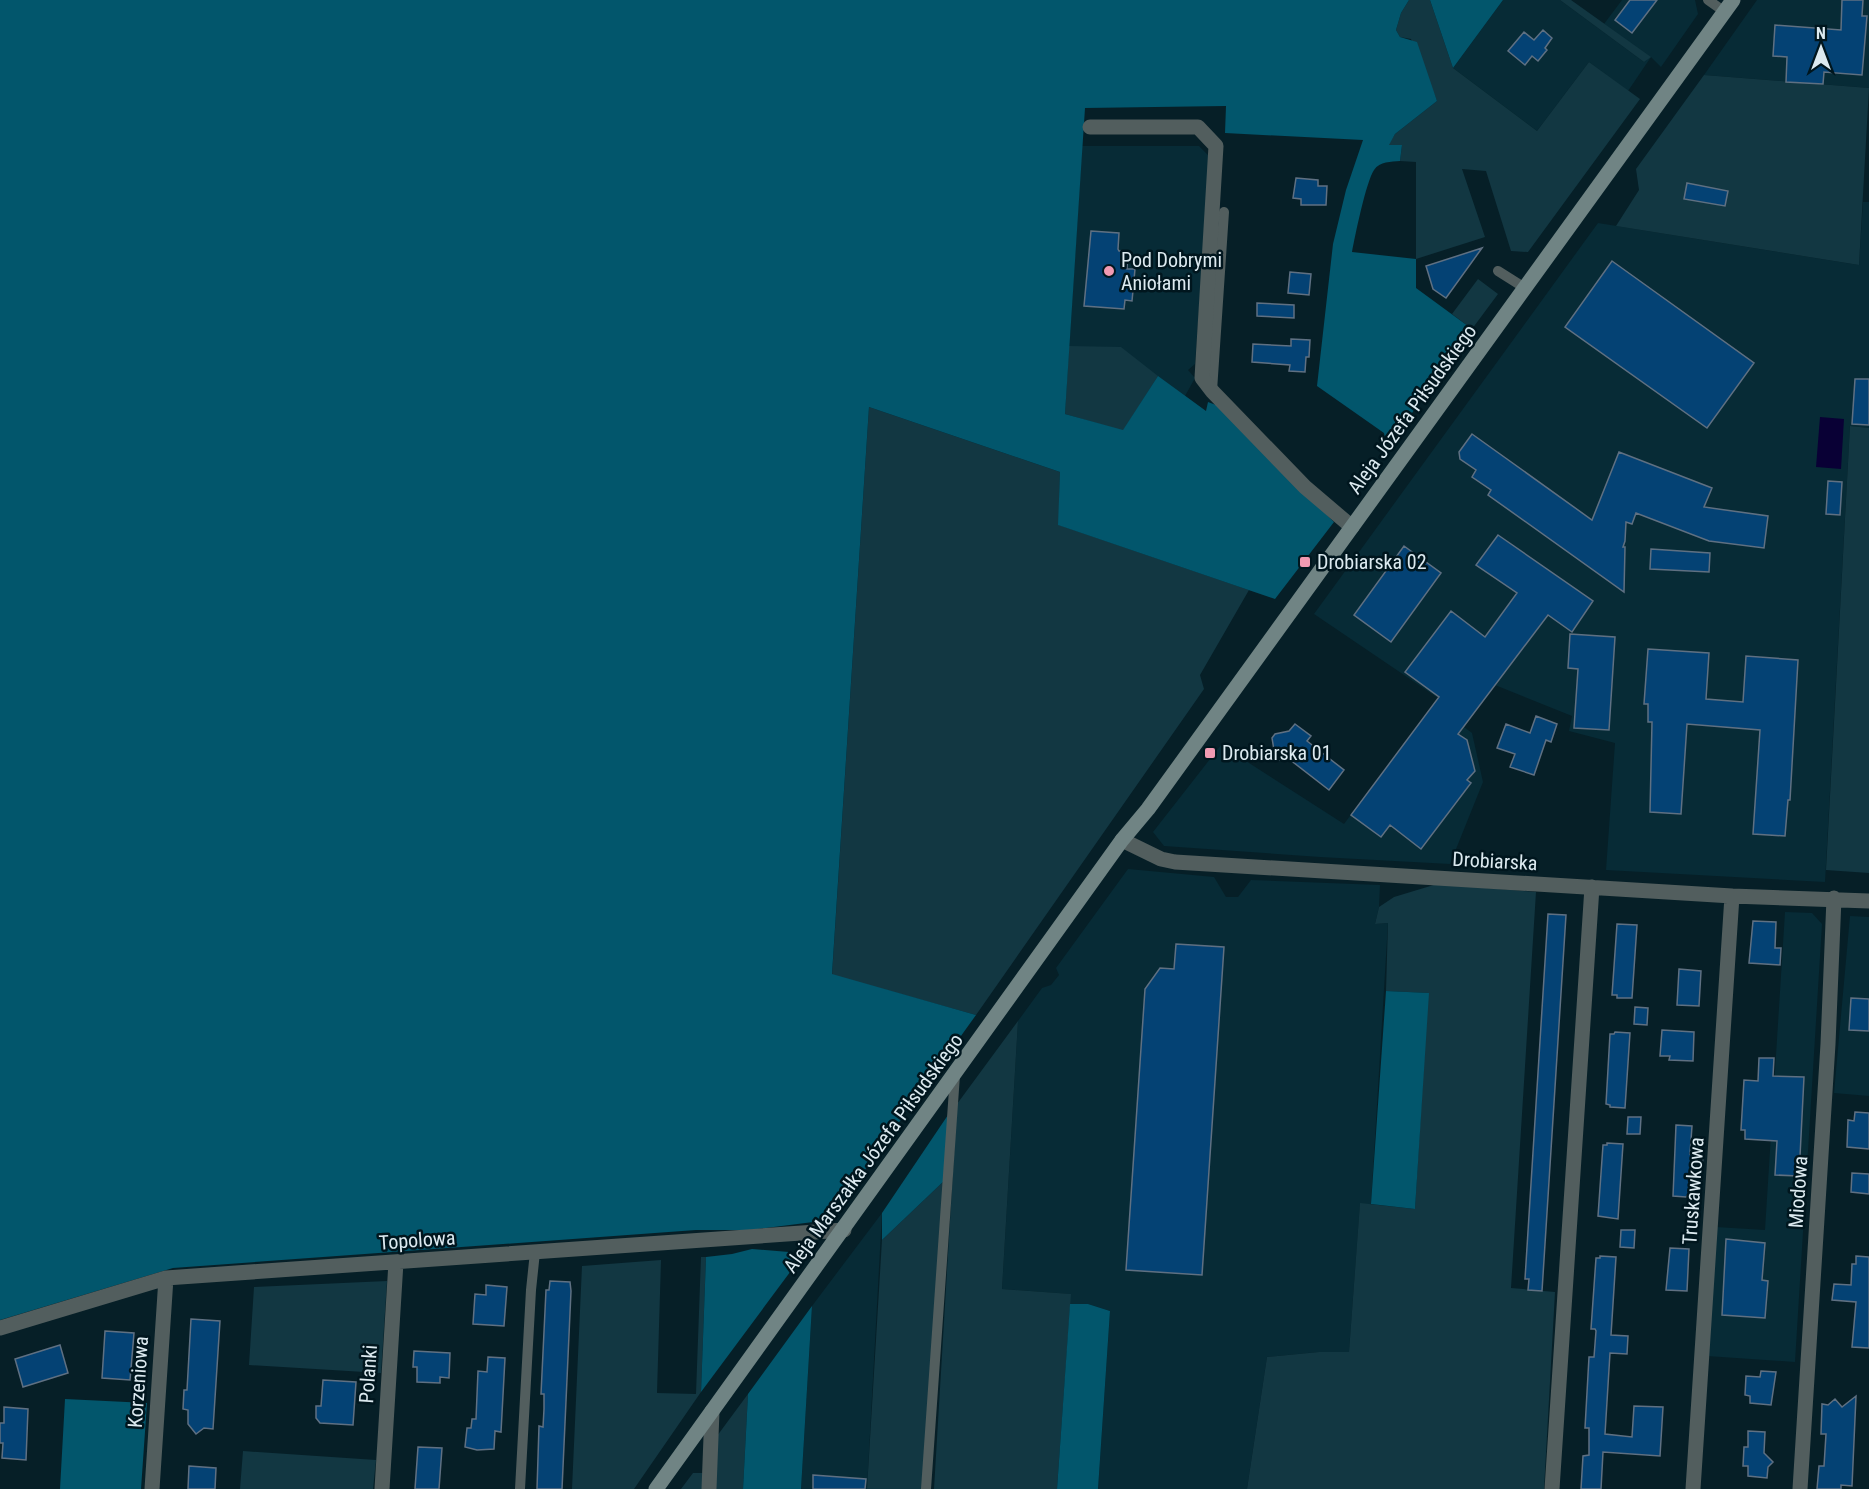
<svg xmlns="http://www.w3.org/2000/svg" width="1869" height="1489" font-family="'Roboto Condensed',sans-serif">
	<rect width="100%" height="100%" fill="#061f27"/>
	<path fill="#072b36" d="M1503 0H1560L1644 62 1650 57 1604 24 1622 0H1695L1698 14 1661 67 1651 57 1628 91 1589 62 1537 131 1453 68Z
		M1757 0H1869V88L1704 75Z
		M1082 146H1199L1210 157 1195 364 1188 370 1195 378 1185 396 1207 412 1065 414Z
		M1863 202H1869V428L1850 426 1825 882 1606 870 1615 743 1569 731 1572 716 1495 685 1464 727 1472 733 1483 782 1450 864 1320 857 1164 846 1153 832 1221 745 1344 824 1438 698 1314 614 1598 223 1859 265Z
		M1128 869 1214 877 1226 897H1238L1251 880 1380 885 1379 907 1375 924 1388 923 1371 1204H1360L1349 1352H1319L1267 1357 1247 1489H1098L1110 1311 1088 1304H1070V1294L1002 1289 1018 1021 1042 988 1051 985 1059 975 1056 968Z
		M1785 912 1812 913 1822 924 1795 1362 1707 1356 1716 1227 1765 1230Z
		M1850 916 1869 917V1096L1834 1093Z
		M882 1213 867 1489H801L812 1306Z"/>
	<path fill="#123742" d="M1409 0H1430L1453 68 1537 131 1589 62 1640 99 1528 252 1511 251 1486 171 1462 169 1485 237 1416 259V162L1400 161 1402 145H1388L1395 134 1437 101 1411 39 1400 37 1396 30 1401 13Z
		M1560 0H1571L1651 57 1644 62Z
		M1704 75 1869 88 1859 265 1616 226 1639 190 1636 169Z
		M1478 279 1498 294 1472 329 1452 314Z
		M1069 346 1121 347 1158 376 1123 431 1065 414Z
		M869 407 1060 472 1059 525 1249 590 1200 675 1204 689 976 1015 832 975Z
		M1850 426 1869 428V873L1826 870Z
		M1437 884 1536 892 1511 1288 1555 1292 1544 1489H1247L1267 1357 1319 1352H1349L1360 1203 1415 1209 1428 993 1386 991 1388 923 1375 924 1379 907 1394 897Z
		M1018 1021 1002 1289 1071 1294 1057 1489H934L957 1104Z
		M945 1180 923 1489H867L882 1240Z
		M701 1257H706L701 1392 634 1489H572L582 1266 661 1260 657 1393 696 1394Z
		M387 1281 381 1373 249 1365 254 1287Z
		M748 1394 743 1489H714L717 1436Z
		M243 1451 376 1460 373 1489H240Z
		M693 1473H703L702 1489H681Z"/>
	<path fill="#02566c" d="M0 0H1409L1401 13 1396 30 1400 37 1417 42 1437 101 1395 134 1389 145H1402L1400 161C1391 162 1380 161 1374 170 1366 182 1355 236 1352 252L1416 259V288L1472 329 1387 448 1384 433 1317 386 1333 244 1346 190 1363 140 1225 133 1226 106 1085 108 1065 414 1123 430 1158 376 1206 411 1208 402 1216 405 1334 522 1275 599 1058 525 1060 472 869 407 832 974 976 1015 829 1220 750 1230H696L173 1268 0 1320Z
		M1430 0H1503L1453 68Z
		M1386 991 1429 993 1415 1209 1371 1204Z
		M948 1115 945 1180 882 1240V1213Z
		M752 1249 789 1252 799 1260 701 1392 706 1257 732 1254Z
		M1070 1304H1088L1110 1311 1098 1489H1057Z
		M812 1306 801 1489H743L748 1394Z
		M65 1399 147 1403 141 1489H60Z"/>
	<path fill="#090035" d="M1820 417 1844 419 1841 469 1816 467Z"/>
	<path fill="#044274" stroke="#5f7082" stroke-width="1.5" d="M1630 0H1657L1632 33 1615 20Z
		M1842 0H1863L1862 16H1867L1862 75 1824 72 1823 84 1786 82 1787 57 1773 56 1775 25 1841 30Z
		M1543 30 1552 38 1545 48 1547 50 1538 61 1532 56 1525 65 1508 51 1524 32 1534 40Z
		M1296 178 1318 180V186H1327L1326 205H1301V199L1293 198Z
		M1687 183 1728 191 1725 206 1684 199Z
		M1091 231 1119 233 1118 249 1119 251H1128L1127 269H1135L1132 301 1125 300 1124 309 1084 306Z
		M1482 248 1446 298 1433 289 1426 266Z
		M1612 261 1754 363 1707 428 1565 327Z
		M1290 272 1311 274 1309 295 1288 293Z
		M1257 303 1294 305V318L1257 316Z
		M1291 339 1310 340 1309 357H1306L1305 372 1289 371 1290 365 1252 362 1253 344 1291 346Z
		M1855 379H1869V425L1852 424Z
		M1472 434 1592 520 1619 452 1712 488 1704 507 1768 516 1764 548 1709 541 1636 513 1632 524 1626 522 1625 541 1623 547H1625L1624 592 1488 495 1491 490 1472 477 1476 470 1460 459 1459 452Z
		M1828 481 1842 482 1840 515 1826 514Z
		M1498 535 1593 601 1572 632 1548 615 1458 734 1467 740 1475 771 1467 780 1471 783 1421 849 1390 825 1381 837 1351 815 1439 697 1405 672 1451 611 1485 637 1517 593 1476 565Z
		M1404 546 1441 573 1391 642 1354 615Z
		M1651 549 1710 553 1709 572 1650 569Z
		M1570 634 1615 637 1609 730 1574 728 1578 669 1568 668Z
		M1648 649 1709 653 1706 699 1743 702 1746 656 1798 660 1790 800H1788L1785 836 1753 834 1760 730 1687 724 1681 814 1650 812 1652 722H1648V704H1644Z
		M1536 716 1557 724 1551 742 1546 740 1534 775 1510 767 1515 754 1497 748 1506 724 1530 733Z
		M1295 724 1311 736 1307 741 1344 770 1329 790 1289 759 1279 760 1275 756 1272 738 1275 734 1289 731Z
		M1548 914 1566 915 1542 1291 1528 1290 1529 1279H1525Z
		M1753 921 1776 922 1775 948H1781L1780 965 1749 963Z
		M1617 924 1637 925 1632 998H1617V995H1612Z
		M1176 944 1224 947 1202 1275 1126 1270 1145 989 1160 968 1174 969Z
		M1679 969 1701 971 1699 1006 1677 1005Z
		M1851 998 1869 999V1031L1849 1030Z
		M1635 1007 1648 1008 1647 1025 1634 1024Z
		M1662 1030 1694 1032 1693 1061 1669 1060 1670 1056H1660Z
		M1615 1032 1630 1033 1625 1108 1610 1107V1105L1606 1104 1610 1034H1614Z
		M1759 1058H1774L1773 1076 1804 1077 1799 1176 1775 1175 1777 1141 1745 1139V1130H1741L1744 1080 1758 1081Z
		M1855 1112 1869 1113V1149L1847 1147 1848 1120 1854 1121Z
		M1628 1117H1641L1640 1134H1627Z
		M1676 1125 1692 1126 1690 1154 1703 1155 1701 1183 1686 1197 1673 1196Z
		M1607 1143 1623 1144 1618 1219 1598 1216 1603 1145H1607Z
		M1852 1173 1869 1174V1194L1851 1192Z
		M1621 1230H1635L1634 1248 1620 1247Z
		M1726 1239 1765 1243 1762 1280 1768 1281 1765 1318 1722 1315Z
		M1670 1248 1689 1249 1687 1291 1666 1290Z
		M1600 1256 1616 1257 1611 1335 1628 1336 1627 1354 1610 1353 1605 1434 1632 1437 1634 1406 1663 1407 1660 1456 1603 1452 1601 1489H1581L1583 1456 1589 1455V1428H1585L1589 1357H1594L1596 1331 1595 1329H1591L1596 1258H1600Z
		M1856 1256 1869 1257V1348L1852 1347 1856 1302 1832 1300 1834 1284 1851 1285 1852 1264H1856Z
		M550 1281 570 1282 571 1291 562 1489H537L539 1426 543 1427 544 1409V1394H541L546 1290H549Z
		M486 1285 507 1287 504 1326 473 1324 475 1294 486 1295Z
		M191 1319 220 1321 213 1429 204 1428 196 1434 188 1424V1410L183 1409 184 1390H187Z
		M105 1331 134 1333 130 1380 102 1378Z
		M60 1345 68 1373 23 1387 15 1359Z
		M414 1351 450 1353 449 1378 440 1377V1383L417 1382V1367H413Z
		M488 1357 505 1358 501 1432 495 1431 494 1449 477 1450 465 1447 467 1428H471L472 1419H476L478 1371 487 1372Z
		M1761 1371 1776 1372 1771 1405 1750 1403V1396L1745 1395 1746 1376 1760 1377Z
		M323 1380 356 1382 353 1425 320 1423 316 1418V1406H321Z
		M1856 1396 1852 1486 1841 1485V1489H1817L1819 1466H1824L1826 1434H1821L1822 1404 1828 1405 1835 1399 1842 1407Z
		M4 1407 28 1409 26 1460 2 1458 3 1443H0V1423H4Z
		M1748 1431 1765 1432 1764 1453 1773 1462 1768 1467 1767 1478 1748 1476V1466H1743L1744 1447H1748Z
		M418 1447 442 1448 439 1489H415Z
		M189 1466 216 1468 215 1489H188Z
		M813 1475 866 1479 865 1489H813Z"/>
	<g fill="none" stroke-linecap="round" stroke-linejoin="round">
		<path stroke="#525e5e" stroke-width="10" d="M1708 0 1725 12
			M1498 271 1525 288
			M1212 391 1224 212
			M520 1489 531 1290 535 1252
			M926 1489 955 1075"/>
		<path stroke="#525e5e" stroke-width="15" d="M1090 127H1198L1216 146 1202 378 1212 391 1305 487 1352 527
			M1122 840 1161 859 1175 862 1732 896 1869 901
			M0 1328 166 1278 844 1230
			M152 1489 166 1278
			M382 1489 396 1262
			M709 1489 712 1411
			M1552 1489 1592 887
			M1693 1489 1732 896
			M1800 1489 1828 1044 1834 898"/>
		<path stroke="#708484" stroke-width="15" d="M656 1489 1122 840 1148 809 1733 0"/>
	</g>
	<g fill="#f19ab2" stroke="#00161e" stroke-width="2">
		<circle cx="1109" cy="271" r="6"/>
		<rect x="1299" y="556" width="12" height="12" rx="3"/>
		<rect x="1204" y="747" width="12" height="12" rx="3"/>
	</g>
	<g text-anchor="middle" stroke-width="5" stroke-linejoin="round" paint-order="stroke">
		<g font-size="20" fill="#dceaf0" stroke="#00161e" text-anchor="start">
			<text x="1121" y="267">Pod Dobrymi<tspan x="1121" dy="23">Aniołami</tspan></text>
			<text x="1317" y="569">Drobiarska 02</text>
			<text x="1222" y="760">Drobiarska 01</text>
		</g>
		<g font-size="20" fill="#dceaf0" stroke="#00161e">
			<text transform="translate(1412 409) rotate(-54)" y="7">Aleja Józefa Piłsudskiego</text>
			<text transform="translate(1495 861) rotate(3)" y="7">Drobiarska</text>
			<text transform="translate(873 1153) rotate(-54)" y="7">Aleja Marszałka Józefa Piłsudskiego</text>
			<text transform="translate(1693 1191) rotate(-86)" y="7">Truskawkowa</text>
			<text transform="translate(1798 1192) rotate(-86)" y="7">Miodowa</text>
			<text transform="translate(417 1240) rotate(-4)" y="7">Topolowa</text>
			<text transform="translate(368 1374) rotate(-86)" y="7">Polanki</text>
			<text transform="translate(138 1382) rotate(-86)" y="7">Korzeniowa</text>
		</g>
	</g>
	<g transform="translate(1821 48)" stroke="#00161e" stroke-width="4.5" paint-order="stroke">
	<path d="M0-4.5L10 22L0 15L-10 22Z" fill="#dceaf0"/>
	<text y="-9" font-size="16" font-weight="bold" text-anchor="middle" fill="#dceaf0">N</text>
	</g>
</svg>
